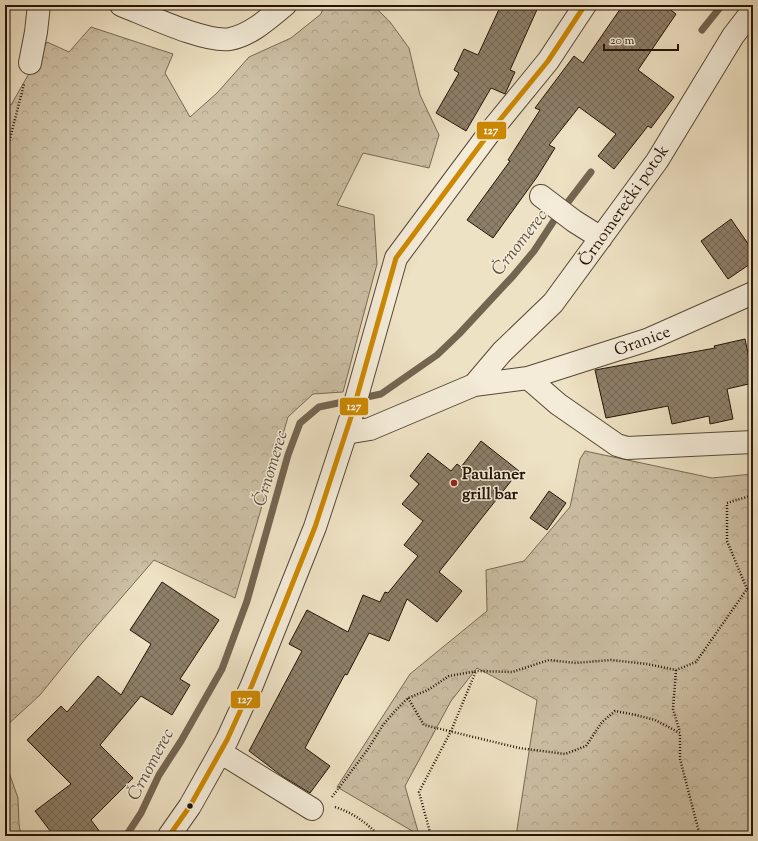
<svg xmlns="http://www.w3.org/2000/svg" width="758" height="841" font-family="'Sorts Mill Goudy',serif">
	<defs>
		<pattern id="forest-crowns" width="20" height="18" patternUnits="userSpaceOnUse"><rect width="20" height="18" fill="#ccbfa4"/><path d="M2 6a3 3 0 1 1 6 0M12 15a3 3 0 1 1 6 0" fill="none" stroke="#afa38c"/></pattern>
		<pattern id="building-cross-hatch" width="8" height="8" patternUnits="userSpaceOnUse"><rect width="8" height="8" fill="#8d7f69"/><path d="M0 0l8 8M0 8l8-8" fill="none" stroke="#736754"/></pattern>
	</defs>
	<rect width="100%" height="100%" fill="#eee2c4"/>
	<filter id="stains"><feTurbulence type="fractalNoise" baseFrequency=".005" numOctaves="4"/><feColorMatrix values="0 0 0 0 .2 0 0 0 0 .09 0 0 0 0 .02 0 0 0 .5 -.17"/></filter>
	<radialGradient id="worn" r=".72"><stop offset=".6" stop-color="#630" stop-opacity="0"/><stop offset="1" stop-color="#630" stop-opacity=".3"/></radialGradient>
	<path fill="url(#forest-crowns)" stroke="#786955" d="M324 5H373L390 22 409 48 420 95 439 135 429 168 363 153 337 205 374 215 377 264 343 392 313 394 288 417 235 598 154 560 82 643 40 695 5 727V102L11 105 47 42 69 52 91 27 173 54 165 73 190 117 217 93 249 57 291 38 321 14Z
		M585 451 712 478 753 474V836H516L537 700 477 668 451 701 405 786 419 835 337 787 410 674 487 611 486 570 524 561 570 507 580 459Z
		M5 761 18 798 19 824 21 836H5Z"/>
	<g fill="none" stroke-linecap="round" stroke-linejoin="round">
		<path stroke="#746551" stroke-width="7" d="M702 30 722 5
			M126 836 141 813 159 775 181 741 222 669 247 601 288 455 300 423 319 407 381 394 437 355 459 334 513 276 534 251 555 219 591 172"/>
	</g>
	<path fill="url(#building-cross-hatch)" stroke="#241306" d="M501 5H539L510 70 515 72 505 94 491 88 466 131 436 113 459 73 454 70 464 49 478 55Z
		M623 5H664L676 14 638 70 674 97 651 128 648 126 614 169 598 156 616 134 579 107 549 145 555 148 537 177 493 238 467 220 510 161 508 160 540 110 535 108 574 56 583 63Z
		M731 219 753 251V262L728 279 701 241Z
		M745 339 753 377V383L727 389 733 419 710 424 709 416 672 424 668 406 606 418 595 370 715 348 714 346Z
		M481 441 519 471 439 572 462 591 437 622 407 599 389 641 369 633 347 675 345 674 305 748 330 766 310 793 282 776 249 751 302 651 289 644 307 610 348 632 363 595 380 602 385 592 388 593 418 556 404 545 423 521 402 504 419 484 410 476 428 453 451 471 457 464 461 467Z
		M549 491 566 503 547 530 530 518Z
		M162 582 219 620 180 679 190 685 172 715 141 696 100 745 133 778 91 820 103 836H54L35 811 71 784 27 740 61 706 67 712 98 676 121 695 151 644 130 630Z"/>
	<g fill="none" stroke-linecap="round" stroke-linejoin="round">
		<g stroke="#564736" stroke-width="24">
			<path id="minor" d="M121 5C147 15 205 43 230 39 251 35 269 18 285 5
				M30 63 36 32 39 5
				M541 196 574 221 601 238
				M528 378 647 340 753 293
				M474 385 502 352 553 303 657 161 733 36 753 10
				M346 433 370 429 474 385 528 378 558 404 617 445 627 448 753 442
				M220 752 312 809
				M169 836 190 806 227 740 252 685 315 527 352 414 396 258 490 132 548 61 585 5"/>
		</g>
		<path stroke="#241306" stroke-width="2.5" stroke-dasharray="1 2" stroke-linecap="butt" d="M5 158 24 84
			M747 589 727 541V503L753 495
			M676 670 673 709 680 732
			M408 698 424 725 519 748 565 754 586 746 602 722 615 711 636 715 655 720 680 733V759L700 836
			M332 797 368 749 383 725 394 712 408 698 428 690 449 676 477 671 512 672 549 660 576 663 611 660 647 664 676 670 696 662 747 589 753 587
			M335 807C353 813 366 822 379 836
			M431 836 419 792 451 731 476 671"/>
		<use href="#minor" stroke="#f4ecd9" stroke-width="22"/>
		<g stroke="#f4ecd9" stroke-width="8">
			<path id="bus-1" d="M169 836 190 806 227 740 252 685 315 527 352 414 396 258 490 132 548 61 585 5"/>
		</g>
		<use href="#bus-1" stroke="#cd8901" stroke-width="5"/>
	</g>
	<circle fill="#8f2418" stroke="#f4ecd9" stroke-width="1.5" cx="454" cy="483" r="4"/>
	<circle fill="#241306" stroke="#f4ecd9" stroke-width="1.5" cx="190" cy="806" r="3.5"/>
	<g text-anchor="middle" stroke-width="3" stroke-linejoin="round" paint-order="stroke">
		<g font-size="17" fill="#241306" stroke="#f4ecd9">
			<text transform="translate(623 205) rotate(-55)" y="6">Črnomerečki potok</text>
			<text transform="translate(642 340) rotate(-20)" y="6">Granice</text>
		</g>
		<g font-size="17" font-weight="bold" fill="#241306" stroke="#f4ecd9" text-anchor="start">
			<text x="462" y="479">Paulaner<tspan x="462" dy="20">grill bar</tspan></text>
		</g>
		<g font-size="18" font-style="italic" fill="#60513e" stroke="#f4ecd9">
			<text transform="translate(519 242) rotate(-52)" y="6">Črnomerec</text>
			<text transform="translate(270 468) rotate(-73)" y="6">Črnomerec</text>
			<text transform="translate(150 764) rotate(-62)" y="6">Črnomerec</text>
		</g>
	</g>
	<g stroke="#f4ecd9" stroke-width="1.5">
		<rect x="476" y="121" width="31" height="19" rx="4" fill="#cd8901"/>
		<rect x="339" y="397" width="30" height="19" rx="4" fill="#cd8901"/>
		<rect x="230" y="690" width="31" height="19" rx="4" fill="#cd8901"/>
	</g>
	<g font-size="11" text-anchor="middle" font-weight="bold" fill="#fff">
		<text x="491" y="134">127</text>
		<text x="354" y="410">127</text>
		<text x="245" y="703">127</text>
	</g>
	<rect width="758" height="841" fill="none" stroke="#eee2c4" stroke-width="20"/>
	<rect x="6" y="6" width="746" height="829" fill="none" stroke="#241306" stroke-width="2"/>
	<rect x="10" y="10" width="738" height="821" fill="none" stroke="#241306"/>
	<path d="M604 44v6h74v-6" fill="none" stroke="#241306" stroke-width="2"/>
	<text x="610" y="44" font-size="12" fill="#241306" stroke="#f4ecd9" stroke-width="3" paint-order="stroke">20 m</text>
	<rect width="100%" height="100%" filter="url(#stains)"/>
	<rect width="100%" height="100%" fill="url(#worn)"/>
</svg>
